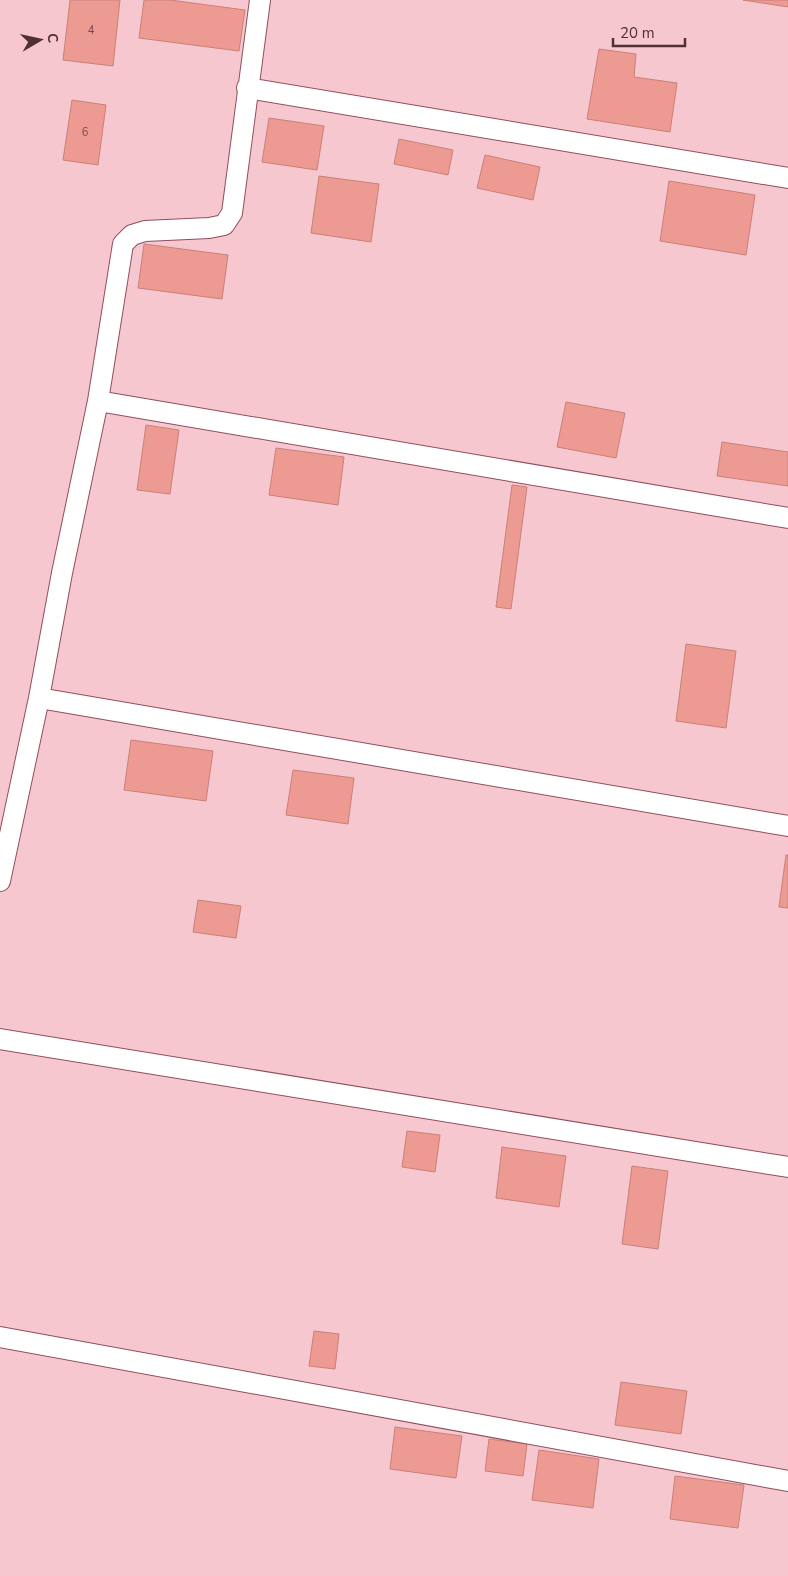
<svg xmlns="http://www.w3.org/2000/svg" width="788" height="1576" font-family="'Nunito Sans',sans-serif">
	<rect width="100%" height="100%" fill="#f7c7d0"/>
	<path fill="#ed9b92" stroke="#c88079" d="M70 0H120L113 66 63 60Z
		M144 0H170L245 10 239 51 139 38Z
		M743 0H788V7Z
		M599 49 636 54 634 77 677 83 670 132 587 119Z
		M72 100 106 105 98 165 63 160Z
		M269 118 324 126 317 170 262 162Z
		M399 139 453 150 448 175 394 164Z
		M485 155 540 167 533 200 477 188Z
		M319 176 379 184 371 242 311 233Z
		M669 181 755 195 746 255 660 241Z
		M144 244 228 255 222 299 138 288Z
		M566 402 625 413 616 458 557 447Z
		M146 425 179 430 170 494 137 490Z
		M722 442 788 452V486L717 476Z
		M276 448 344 457 338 505 269 495Z
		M512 485 527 487 511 609 496 607Z
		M686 644 736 651 726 728 676 721Z
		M131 740 213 751 206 801 124 790Z
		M293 770 354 778 348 824 286 815Z
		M786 855H788V908L779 907Z
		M198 900 241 906 236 938 193 932Z
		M407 1131 440 1135 435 1172 402 1167Z
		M502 1147 566 1156 559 1207 496 1198Z
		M632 1166 668 1171 658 1249 622 1244Z
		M314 1331 339 1334 335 1369 309 1366Z
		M621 1382 687 1391 681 1434 615 1425Z
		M395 1427 462 1436 456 1478 390 1469Z
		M489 1439 527 1444 523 1476 485 1471Z
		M539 1450 599 1459 593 1508 532 1500Z
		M675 1476 744 1485 738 1528 670 1519Z"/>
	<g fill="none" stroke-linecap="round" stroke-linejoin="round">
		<g stroke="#914e5d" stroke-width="22">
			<path id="minor" d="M247 88 788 178
				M98 401 788 518
				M39 698 788 826
				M0 881 39 698 62 573 98 401 123 244 132 235 145 231 209 228 224 225 232 213 260 0
				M0 1039 788 1167
				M0 1337 788 1481"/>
		</g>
		<use href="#minor" stroke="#fff" stroke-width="20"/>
	</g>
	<g text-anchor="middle" stroke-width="4" stroke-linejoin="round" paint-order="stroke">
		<g font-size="11" fill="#764b4d">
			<text x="91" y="34">4</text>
			<text x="85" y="136">6</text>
		</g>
	</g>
	<g transform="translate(40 40) rotate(81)" stroke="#f7c7d0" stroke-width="4" paint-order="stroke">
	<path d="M0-4L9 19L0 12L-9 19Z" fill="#4f3036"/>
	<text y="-8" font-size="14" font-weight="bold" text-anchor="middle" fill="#4f3036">С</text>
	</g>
	<path d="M613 38v8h72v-8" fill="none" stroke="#4f3036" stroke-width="2.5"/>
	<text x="620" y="38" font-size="15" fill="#4f3036" stroke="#f7c7d0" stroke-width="4" paint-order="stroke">20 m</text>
</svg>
